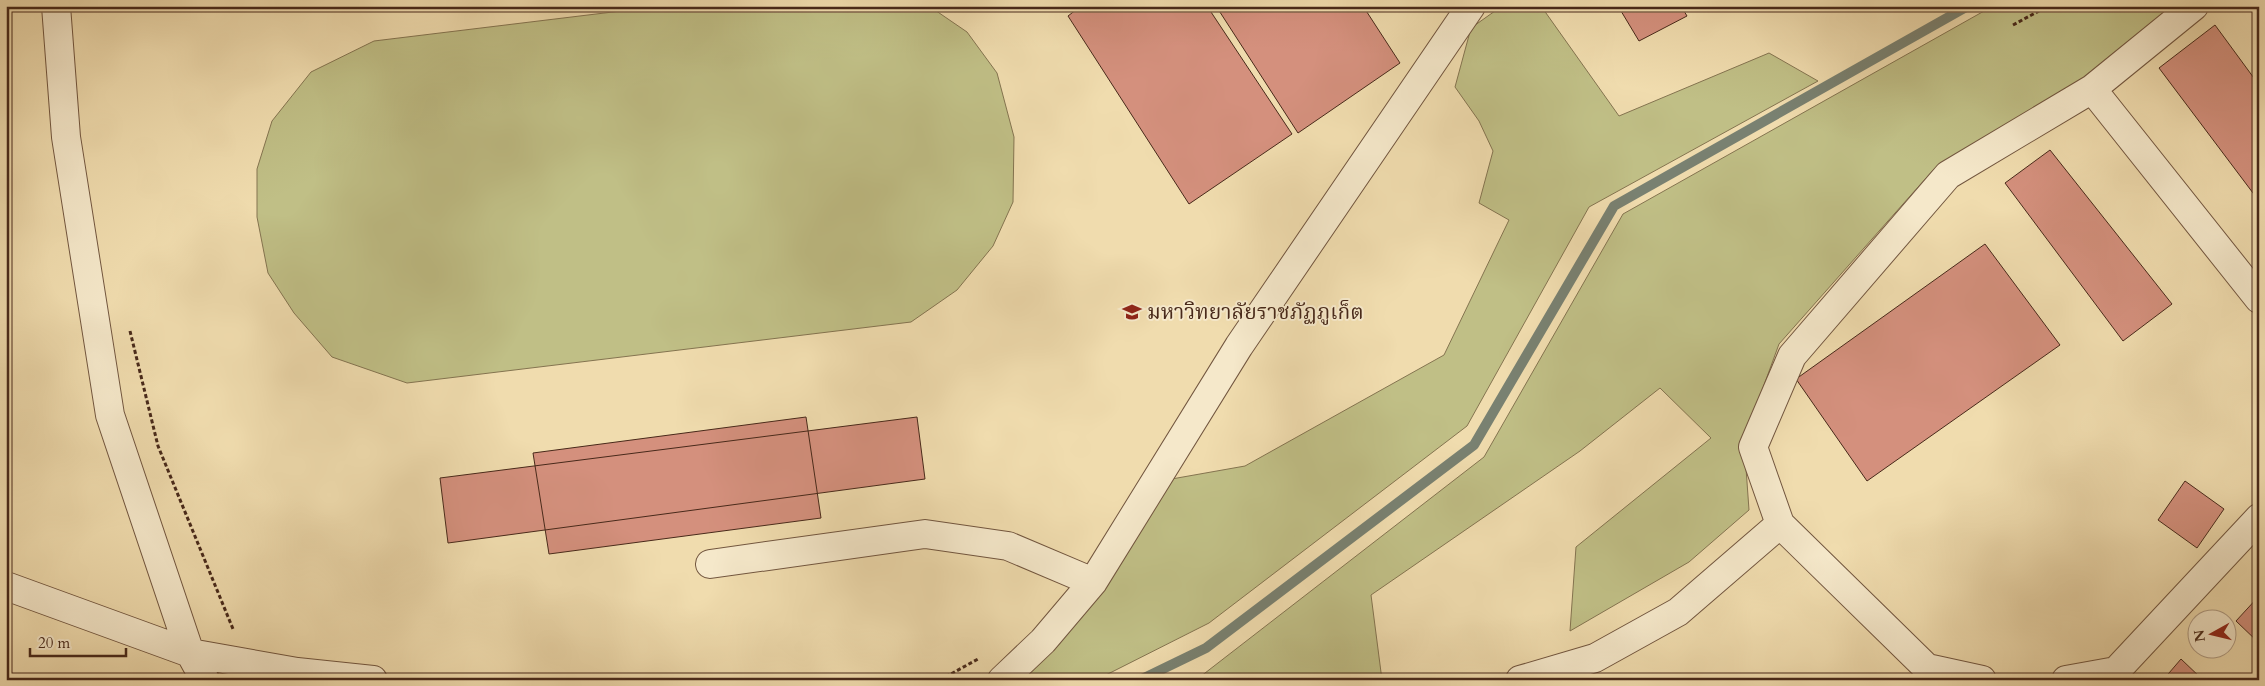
<svg xmlns="http://www.w3.org/2000/svg" width="2265" height="686" font-family="Cardo,'Noto Serif Thai',serif">
	<rect width="100%" height="100%" fill="#f0dcae"/>
	<filter id="stains"><feTurbulence type="fractalNoise" baseFrequency=".004" numOctaves="4"/><feColorMatrix values="0 0 0 0 .2 0 0 0 0 .09 0 0 0 0 .02 0 0 0 .5 -.17"/></filter>
	<radialGradient id="worn" r=".72"><stop offset=".6" stop-color="#630" stop-opacity="0"/><stop offset="1" stop-color="#630" stop-opacity=".3"/></radialGradient>
	<path fill="#c0bf86" stroke="#847450" d="M662 6H929L967 32 997 73 1014 137 1013 202 993 246 957 290 911 322 407 383 332 357 294 313 268 273 257 217V169L272 121 311 72 374 41Z
		M1502 6H1541L1619 116 1769 53 1818 81 1589 207 1467 426 1209 623 1096 680H1017L1166 480 1245 466 1444 355 1509 220 1479 203 1493 151 1479 121 1455 87 1471 28Z
		M1993 6H2179L2078 84 1934 169 1779 344 1744 440 1749 510 1689 562 1570 631 1576 547 1711 438 1660 388 1580 451 1371 595 1382 680H1196L1484 457 1623 214Z"/>
	<g fill="none" stroke-linecap="round" stroke-linejoin="round">
		<path stroke="#798171" stroke-width="10" d="M1140 680 1206 648 1474 445 1614 206 1968 6"/>
	</g>
	<path fill="#d4907d" stroke="#48291a" d="M1081 6H1207L1292 134 1189 204 1068 16Z
		M1216 6H1363L1400 63 1298 133Z
		M1618 6H1681L1687 16 1639 41Z
		M2215 25 2259 85V201L2159 68Z
		M2050 150 2172 304 2123 341 2005 183Z
		M1985 244 2060 345 1867 481 1796 379Z
		M806 417 821 518 549 554 533 453Z
		M917 417 925 479 448 543 440 478Z
		M2185 481 2224 509 2197 548 2158 520Z
		M2259 596V643L2236 621Z
		M2181 659 2203 680H2163Z"/>
	<g fill="none" stroke-linecap="round" stroke-linejoin="round">
		<g stroke="#72563f" stroke-width="30">
			<path id="minor" d="M56 6 66 137 110 415 190 653 205 680
				M2092 89 2259 299
				M710 564 925 534 1008 546 1093 582
				M6 586 190 653 297 672 373 680
				M1002 680 1043 641 1093 582 1239 346 1471 6
				M1520 680 1595 658 1678 612 1780 524
				M1982 680 1927 668 1780 524 1753 447 1792 356 1948 175 2092 89 2194 6
				M2066 680 2116 671 2259 518"/>
		</g>
		<path stroke="#48291a" stroke-width="3" stroke-dasharray="4 2.5" stroke-linecap="butt" d="M2013 25 2048 6
			M130 331 158 446 233 629
			M940 680 978 659"/>
		<use href="#minor" stroke="#f5e8ca" stroke-width="28"/>
	</g>
	<defs>
		<g id="university-bare" transform="scale(1.5)"><path d="M0-5L7-2L0 1L-7-2ZM-4 1L0 2.5L4 1V4Q0 6-4 4Z" fill="#8f2418" stroke="#f5e8ca" stroke-width="2.5" paint-order="stroke"/></g>
	</defs>
	<g fill-rule="evenodd">
		<use href="#university-bare" x="1132" y="312"/>
	</g>
	<g text-anchor="middle" stroke-width="4" stroke-linejoin="round" paint-order="stroke">
		<g font-size="21" fill="#48291a" stroke="#f5e8ca" text-anchor="start">
			<text x="1147" y="319">มหาวิทยาลัยราชภัฏภูเก็ต</text>
		</g>
	</g>
	<rect width="2265" height="686" fill="none" stroke="#f0dcae" stroke-width="25"/>
	<rect x="8" y="8" width="2250" height="671" fill="none" stroke="#48291a" stroke-width="2.5"/>
	<rect x="12" y="12" width="2240" height="661" fill="none" stroke="#48291a"/>
	<g transform="translate(2212 634) rotate(262)"><circle r="24" fill="#f5e8ca" stroke="#b09c84"/>
	<path d="M0-4L9 19L0 12L-9 19Z" fill="#8f2418"/>
	<text y="-8" font-size="14" font-weight="bold" text-anchor="middle" fill="#48291a">N</text>
	</g>
	<path d="M30 648v8h96v-8" fill="none" stroke="#48291a" stroke-width="2.5"/>
	<text x="38" y="648" font-size="15" fill="#48291a" stroke="#f5e8ca" stroke-width="4" paint-order="stroke">20 m</text>
	<rect width="100%" height="100%" filter="url(#stains)"/>
	<rect width="100%" height="100%" fill="url(#worn)"/>
</svg>
